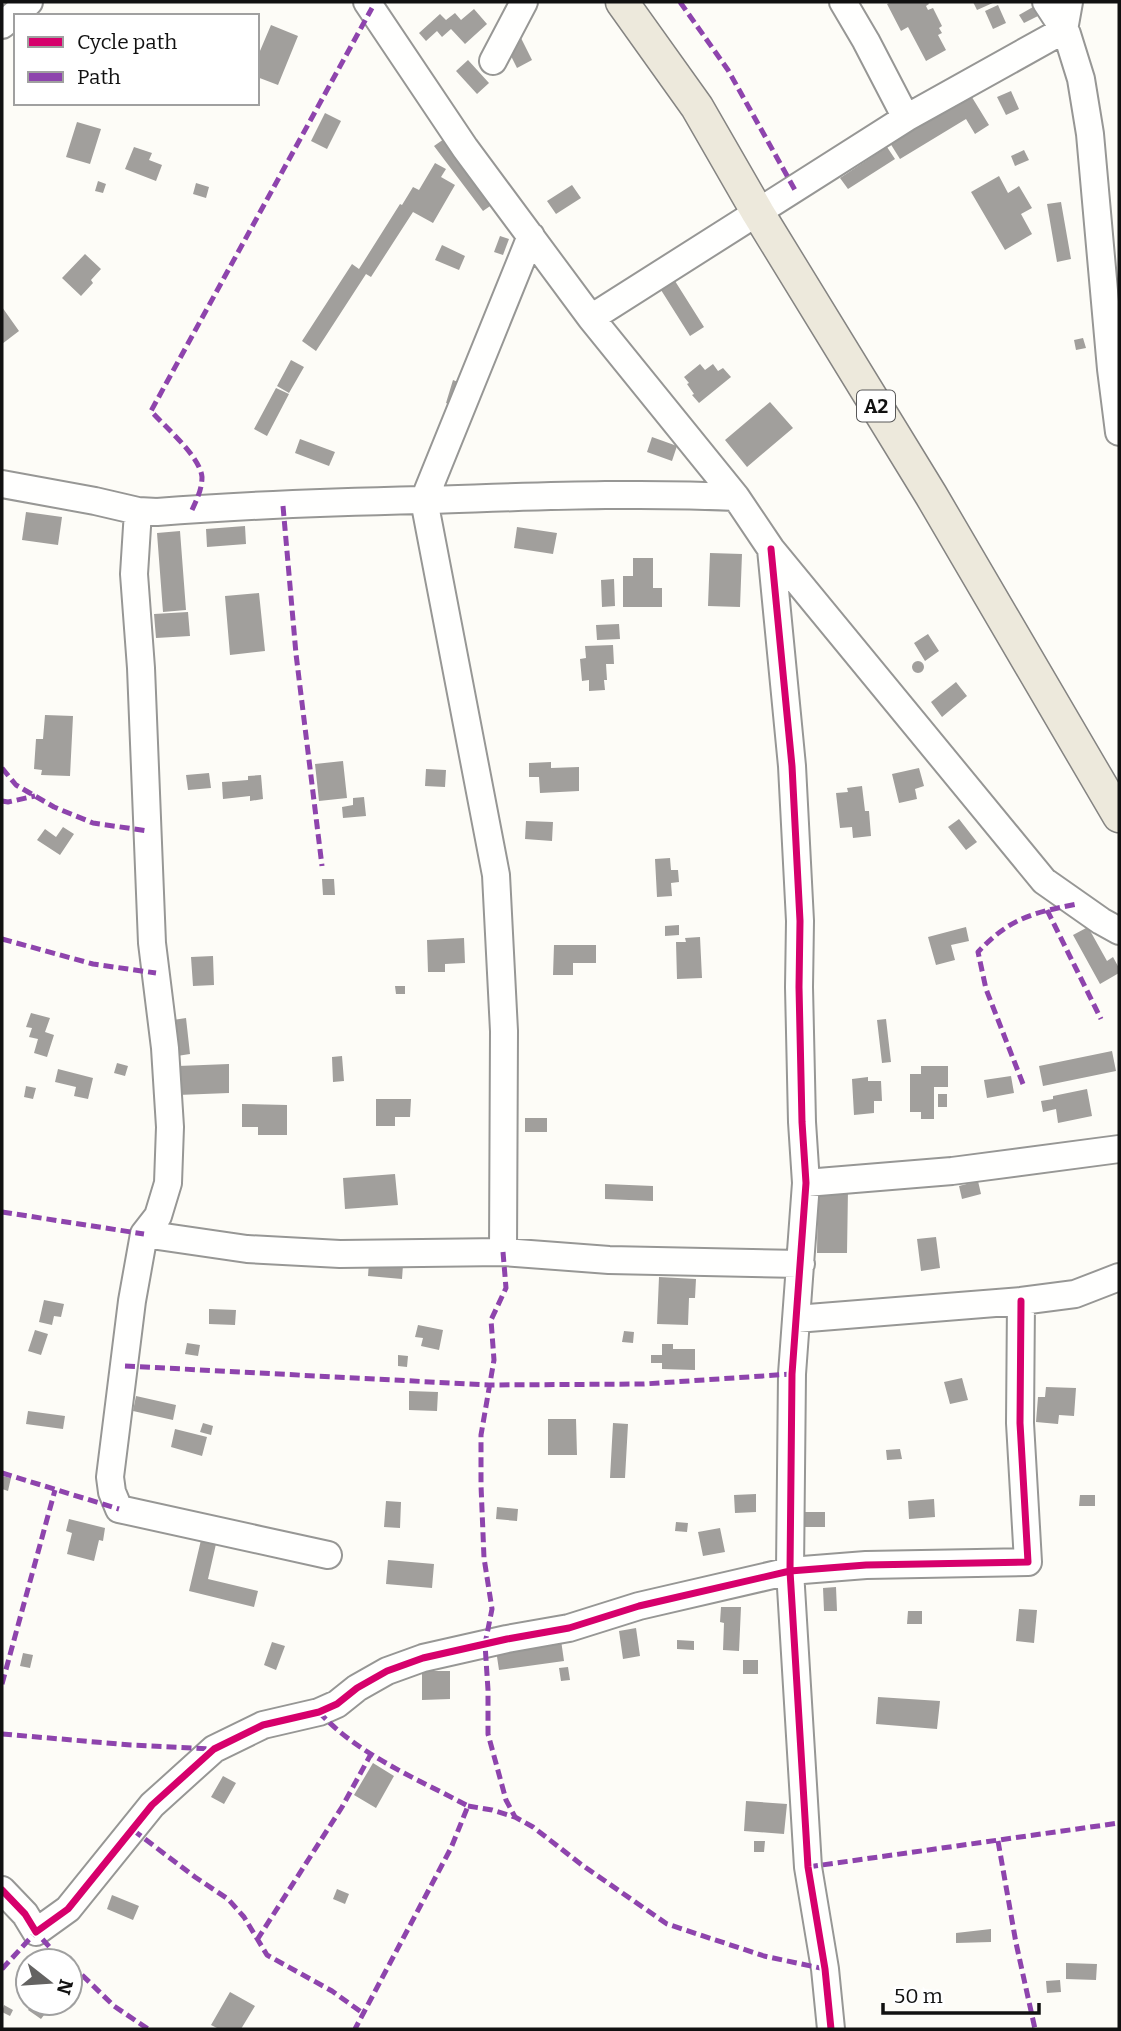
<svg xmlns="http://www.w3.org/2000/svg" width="1121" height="2031" font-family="Bitter,serif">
	<rect width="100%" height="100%" fill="#fdfcf7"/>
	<path fill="#a19f9c" d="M891 2H928L929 4 926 6 928 10 933 8 942 26 939 28 942 33 938 35 946 50 926 61 908 27 901 31 887 4Z
		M973 2H995L977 10Z
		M998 5 1006 23 993 29 985 11Z
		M1033 7 1038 16 1024 23 1019 15Z
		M474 9 487 24 465 44 451 29 442 37 437 31 426 41 419 33 440 14 446 20 455 13 461 20Z
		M271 25 298 36 278 85 257 77V58Z
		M521 38 532 60 517 68 506 46Z
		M468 60 489 83 477 94 456 71Z
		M1011 91 1019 109 1006 115 997 97Z
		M970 94 989 125 975 134 966 119 900 159 890 143Z
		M325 113 341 121 327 149 311 141Z
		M77 122 101 129 90 164 66 157Z
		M444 139 493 204 483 211 434 146Z
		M134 147 152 153 149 160 162 165 156 181 125 169Z
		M887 147 895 159 848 189 840 178Z
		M1024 150 1029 160 1015 166 1011 156Z
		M435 163 446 169 441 177 455 185 433 223 413 212 371 277 366 274 316 351 302 341 352 264 359 269 400 204 402 205 413 187 419 190Z
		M999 176 1008 193 1019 186 1032 208 1021 214 1032 234 1005 250 971 192Z
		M98 181 106 184 103 193 95 191Z
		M196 183 209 187 206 198 193 194Z
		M572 185 581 198 556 214 547 201Z
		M1061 202 1071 259 1057 262 1047 204Z
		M500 236 509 239 503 255 494 252Z
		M442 245 465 256 459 270 435 260Z
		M85 254 101 269 91 280 93 283 81 296 62 278Z
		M675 281 704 327 690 336 661 290Z
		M2 307 19 331 2 344Z
		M1083 338 1086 348 1076 350 1074 340Z
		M291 360 304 367 289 393 277 386Z
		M700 364 705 370 713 364 718 371 723 368 731 377 699 403 692 395 694 394 687 384 689 383 684 377Z
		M453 380 463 384 454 406 446 403Z
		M276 388 289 394 267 436 254 429Z
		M770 402 793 428 747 467 725 440Z
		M652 437 677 446 672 461 647 452Z
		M300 439 335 452 329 466 295 453Z
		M26 512 62 517 58 545 22 540Z
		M245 526 246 544 207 547 206 529Z
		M517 527 557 533 553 554 514 548Z
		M180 531 186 610 163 612 157 533Z
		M710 553 742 554 740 607 708 606Z
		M633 558H653V588H662V607H623V576H633Z
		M614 579 615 606 602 607 601 580Z
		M259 593 265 651 230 655 225 596Z
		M188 612 190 636 156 638 154 614Z
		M619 624 620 639 597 640 596 625Z
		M928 634 939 651 925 661 914 643Z
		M613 645 614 664H606L607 680H604L605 690 589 691V680L582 681 580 659 586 658 585 646Z
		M912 667a6 6 0 1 1 12 0a6 6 0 1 1-12 0Z
		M956 682 967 696 942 717 931 702Z
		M45 715 73 716 70 776 41 775 42 770 34 769 36 739H43Z
		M343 761 347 798 319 801 315 764Z
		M551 762V768L579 767V791L540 793 539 777H529V763Z
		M919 768 924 786 915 789 917 799 899 803 892 774Z
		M426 769 446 770 445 787 425 786Z
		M209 773 211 788 188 790 186 775Z
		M261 775 263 799 250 801V796L223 799 222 782 248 780V776Z
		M862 786 865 811H869L871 836 853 838 852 827 840 828 836 793 848 792 847 788Z
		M364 797 366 816 343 818 342 807 353 805V798Z
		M959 819 977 842 966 850 948 827Z
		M526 821 553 822 552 841 525 839Z
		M63 827 74 834 60 855 37 840 45 829 56 837Z
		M670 858 671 870H678L679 882 671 883 672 896 657 897 655 859Z
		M322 879H334L335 895H323Z
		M679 925V935L665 936V926Z
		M966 927 969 941 951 945 955 960 936 965 928 937Z
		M1088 927 1107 961 1113 957 1119 968V973L1100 984 1073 935Z
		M700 937 702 978 677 979 676 942H686L685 938Z
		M464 938 465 963 445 964V972H428L427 940Z
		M554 945H596V963H573V975H553Z
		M213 956 214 985 193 986 191 957Z
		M395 986H405V994H396Z
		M31 1013 50 1018 45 1032 54 1035 47 1057 34 1053 38 1039 29 1037 32 1028 26 1027Z
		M186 1018 190 1054 177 1056 173 1020Z
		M886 1019 891 1062 882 1063 877 1020Z
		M1112 1051 1116 1071 1043 1086 1039 1066Z
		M342 1056 344 1081 333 1082 332 1057Z
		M117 1063 128 1066 125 1076 114 1073Z
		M229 1064V1093L178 1095V1066Z
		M921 1066H948V1087H934V1119H921V1112H910V1074H921Z
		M58 1069 93 1078 88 1099 74 1096 76 1087 55 1082Z
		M1011 1076 1014 1093 987 1098 984 1080Z
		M868 1077V1081H881L882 1101H874V1113L854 1115 852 1079Z
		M26 1086 36 1088 33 1099 24 1097Z
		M1087 1089 1092 1116 1058 1123 1056 1109 1043 1112 1041 1101 1053 1099V1096Z
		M938 1094H947V1107H938Z
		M376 1099H411L410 1117H395V1126H376Z
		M242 1104 287 1105V1135H258V1127H242Z
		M525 1118H547V1132H525Z
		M395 1174 398 1205 345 1209 343 1178Z
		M978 1181 981 1194 962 1199 959 1186Z
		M605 1184 653 1186V1201L605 1199Z
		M818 1189H848L847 1253H817Z
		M936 1237 940 1268 921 1271 917 1239Z
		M369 1262 403 1265 402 1279 368 1276Z
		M659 1277 696 1279 695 1298H689L688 1325 657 1324Z
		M44 1300 64 1304 61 1317 54 1316 52 1325 39 1322Z
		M209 1309 236 1310 235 1325 209 1324Z
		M418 1325 443 1330 439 1350 421 1346 423 1338 415 1337Z
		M35 1330 48 1334 41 1355 28 1351Z
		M624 1331 634 1332 633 1343 622 1342Z
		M187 1343 200 1345 198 1356 185 1354Z
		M662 1344H673V1349H695V1370L662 1369V1363H651V1355H662Z
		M398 1355 408 1356 407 1367 398 1366Z
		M962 1378 968 1400 950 1404 944 1382Z
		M1046 1387 1076 1388 1074 1416 1059 1415 1058 1424 1036 1422 1038 1397H1045Z
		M409 1391 438 1392 437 1411 409 1410Z
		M136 1396 176 1405 173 1420 133 1411Z
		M28 1411 65 1416 63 1429 26 1424Z
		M548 1419H576L577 1455H548Z
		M203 1423 213 1426 211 1435 200 1432Z
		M613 1423 628 1424 625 1478H610Z
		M175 1429 207 1437 202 1456 171 1447Z
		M900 1449 902 1459 887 1460 886 1450Z
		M2 1476 11 1478 8 1491 2 1489Z
		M756 1494V1512L735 1513 734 1495Z
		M1080 1495H1095V1506H1079Z
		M934 1499 935 1517 909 1519 908 1501Z
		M386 1501 401 1502 400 1528 384 1527Z
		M497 1507 518 1509 517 1521 496 1519Z
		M802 1512H825V1527H802Z
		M69 1519 105 1528 103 1541 99 1540 94 1561 67 1554 72 1533 66 1531Z
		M676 1522 688 1523 687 1532 675 1531Z
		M720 1528 725 1552 703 1556 698 1532Z
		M201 1540 216 1544 208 1579 258 1591 254 1607 189 1591Z
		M388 1560 434 1564 432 1588 386 1584Z
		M836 1587 837 1611H824L823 1588Z
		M721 1607H741L739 1651 723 1650 724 1623 720 1622Z
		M1019 1609 1037 1610 1034 1643 1016 1641Z
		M908 1611H922V1624H907Z
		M636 1628 640 1656 623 1659 619 1631Z
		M561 1640 564 1661 499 1670 496 1650Z
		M677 1640 694 1641V1650L677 1649Z
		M272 1642 285 1646 276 1670 264 1665Z
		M23 1653 33 1655 30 1668 20 1666Z
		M743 1660H758V1674H743Z
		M568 1667 570 1680 561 1681 559 1668Z
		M422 1671H450V1699L422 1700Z
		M878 1697 940 1701 937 1729 876 1724Z
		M373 1763 394 1776 376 1808 354 1795Z
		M223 1776 236 1783 224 1804 211 1797Z
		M746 1801 787 1804 784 1834 744 1831Z
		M754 1841H765L764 1852H754Z
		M337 1889 349 1894 345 1904 333 1899Z
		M112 1895 139 1906 133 1920 107 1909Z
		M991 1929V1942L956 1943V1933Z
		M1066 1963 1097 1964 1096 1980 1066 1979Z
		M1060 1980 1061 1992 1047 1993 1046 1981Z
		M230 1992 255 2006 241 2029H219L211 2025Z
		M33 2003H38L48 2010 41 2019 28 2010Z
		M4 2005 13 2010 10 2016 2 2012Z"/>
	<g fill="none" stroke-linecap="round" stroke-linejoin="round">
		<g stroke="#979795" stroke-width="30">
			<path id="minor" d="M367 2 465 148 591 318 736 497
				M843 2 866 41 906 118
				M1046 2 1067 34 1081 79 1090 134 1111 369 1119 432
				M2 25 29 2
				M493 61 524 2
				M591 318 906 118 1064 30 1069 2
				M2 484 95 501 138 511 157 512C245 505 334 502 423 500 527 497 632 492 736 497L771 549 1044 881 1101 921 1119 931
				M138 511 134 574 141 668 152 943 165 1048 170 1127 168 1183 158 1216 144 1234 132 1301 110 1477 112 1492 119 1509 328 1555
				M771 549 792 766 800 921 799 987 802 1122 806 1183 792 1374 790 1571 808 1867 825 1969 831 2029
				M806 1183 952 1171 1119 1149
				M144 1234 247 1249 340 1254 503 1252 609 1260 801 1264
				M503 1252 504 1031 496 875 424 500 531 236
				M796 1319 1021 1301 1075 1294 1119 1277
				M2 1890 25 1914 36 1932 68 1909 152 1805 214 1749 263 1725 319 1712 337 1704 357 1688 387 1671 423 1658 507 1639 569 1628 639 1606 790 1571 866 1565 1028 1562 1020 1423 1021 1301"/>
		</g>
		<g stroke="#858482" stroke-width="35">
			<path id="major" d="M622 2 697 107 758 213 931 495 1119 816"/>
		</g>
		<use href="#minor" stroke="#fffffe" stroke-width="26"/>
		<use href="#major" stroke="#ede9dc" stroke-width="32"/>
		<path stroke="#8e44ad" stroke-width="5" stroke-dasharray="10 5" stroke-linecap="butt" d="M680 2 728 70 795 190
			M283 506 296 654 322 866
			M192 510C197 499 202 489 202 477 200 456 165 427 151 411L372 8
			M2 768 16 785 54 807 93 823 148 831
			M2 801 8 802 35 796
			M1047 910 1101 1019
			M2 939 93 964 156 973
			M1023 1084 986 989 978 952C1010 918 1032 913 1077 904
			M2 1212 144 1234
			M503 1252 506 1288 491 1320 494 1360 481 1435V1485L484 1558 492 1609 485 1644 488 1690V1734L506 1800 515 1817
			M125 1366 489 1385 644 1384 792 1374
			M2 1473 119 1509
			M2 1684 55 1490
			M319 1712C358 1755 418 1779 468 1806L451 1848 355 2029
			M2 1734 131 1745 214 1749
			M468 1806 492 1810 515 1817 533 1827 582 1865 667 1924 764 1956 825 1969
			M133 1830 195 1877 228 1899 244 1917 267 1955 332 1991 364 2014
			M998 1841 1016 1943 1035 2029
			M808 1867 1119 1823
			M257 1940 342 1807 371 1754
			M70 1966 80 1973 114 2006 148 2029
			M2 1969 36 1932 62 1961"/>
		<g stroke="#fff" stroke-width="11">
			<path id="cycleway" d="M771 549 792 766 800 921 799 987 802 1122 806 1183 792 1374 790 1571 808 1867 825 1969 831 2029
				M2 1890 25 1914 36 1932 68 1909 152 1805 214 1749 263 1725 319 1712 337 1704 357 1688 387 1671 423 1658 507 1639 569 1628 639 1606 790 1571 866 1565 1028 1562 1020 1423 1021 1301"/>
		</g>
		<use href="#cycleway" stroke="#d6006c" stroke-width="7"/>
	</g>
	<g text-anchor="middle" stroke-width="7" stroke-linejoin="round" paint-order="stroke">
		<rect fill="#fff" stroke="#585858" stroke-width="2" x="857" y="390.5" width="38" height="31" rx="5"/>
		<g font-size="19" font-weight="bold" fill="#111">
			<text x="876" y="413">A2</text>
		</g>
	</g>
	<rect width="1121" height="2031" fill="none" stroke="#111111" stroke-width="7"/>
	<rect x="14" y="14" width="245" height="91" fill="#ffffff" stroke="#a0a0a0" stroke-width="2"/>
	<rect x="28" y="37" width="35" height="10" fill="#d6006c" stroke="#a0a0a0" stroke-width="2"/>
	<text x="77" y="49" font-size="21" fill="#111111">Cycle path</text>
	<rect x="28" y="72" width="35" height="10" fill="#8e44ad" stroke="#a0a0a0" stroke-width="2"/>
	<text x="77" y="84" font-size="21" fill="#111111">Path</text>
	<g transform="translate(49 1982) rotate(107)"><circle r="33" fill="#ffffff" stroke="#a0a0a0" stroke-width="2"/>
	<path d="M0-5L12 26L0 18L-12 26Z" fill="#646362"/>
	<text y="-10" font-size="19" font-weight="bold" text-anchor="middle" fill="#111111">N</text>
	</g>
	<path d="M883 2003v10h156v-10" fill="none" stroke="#111111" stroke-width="3.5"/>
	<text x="894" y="2003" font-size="21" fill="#111111" stroke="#ffffff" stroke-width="5" paint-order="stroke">50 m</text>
</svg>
